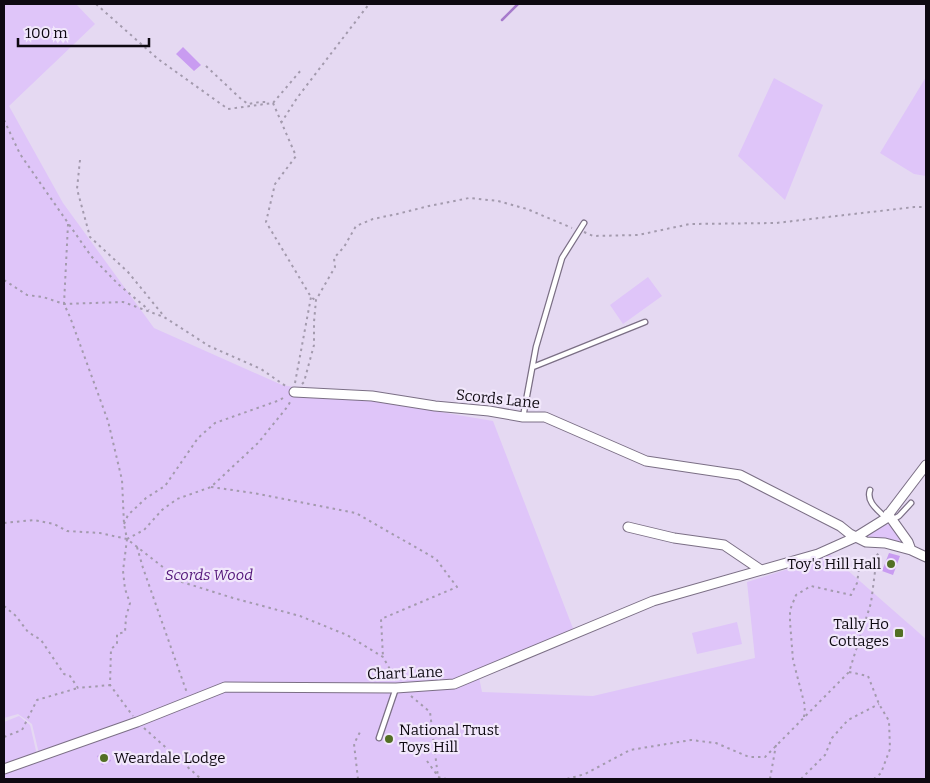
<svg xmlns="http://www.w3.org/2000/svg" width="930" height="783" font-family="Bitter,serif">
	<rect width="100%" height="100%" fill="#e5d9f2"/>
	<path fill="#dfc5f9" d="M4 4H76L95 24 9 106 63 203 154 328 282 385 493 421 574 631 478 672 482 692 593 696 755 658 747 582 820 559 829 554 926 639V779H4V771L40 758 32 724 18 714 4 718Z
		M926 77V176L914 174 880 153Z
		M774 78 823 105 785 200 738 156Z
		M648 277 662 296 623 324 610 305Z
		M890 524 902 544 866 536 885 525Z
		M737 622 742 644 697 654 692 633Z
		M19 716 30 725 37 755 4 767V722Z"/>
	<g fill="none" stroke-linecap="round" stroke-linejoin="round">
		<path stroke="#a67acc" stroke-width="2.5" d="M502 20 518 4"/>
	</g>
	<path fill="#c99cf1" d="M183 47 201 65 194 71 176 54Z
		M889 553 900 556 893 575 882 571Z
		M106 751 111 761 102 765 97 756Z"/>
	<g fill="none" stroke-linecap="round" stroke-linejoin="round">
		<g stroke="#7b6f85" stroke-width="7">
			<path id="lane" d="M533 367 645 322
				M523 417 536 347 562 258 584 223
				M870 490C866 502 878 510 886 518
				M892 520 899 516 911 503
				M379 738 396 688"/>
		</g>
		<g stroke="#7b6f85" stroke-width="11">
			<path id="street" d="M294 392 372 396 435 406 489 411 523 417H545L646 461 740 475 840 526 850 534 866 542 885 543 911 550 926 557
				M888 514 908 542 911 550
				M628 527 674 538 724 545 761 570
				M4 769 137 722 225 687 396 688 454 684 653 601 818 554 856 537 885 519 926 465"/>
		</g>
		<path stroke="#a39aad" stroke-width="2" stroke-dasharray="2.5 4" stroke-linecap="butt" d="M96 4 158 59 228 109 273 103 302 69
			M206 66 240 98 248 104 260 102H269
			M273 103 296 156 275 184 266 222 311 297 315 300
			M4 120 20 154 91 256 118 284 149 310
			M281 123 297 98 369 4
			M80 160 77 189 90 237 128 272 163 315
			M68 224 64 304 70 317 108 421 122 480 124 524 127 539 123 571 125 589 130 603 126 617 125 632 117 634V644L111 649 110 685 133 716
			M584 232 593 236 638 235 690 224 776 223 914 207H926
			M4 280 27 295 43 297 64 304 123 302 164 317 209 346 261 369 287 387
			M295 383 311 297
			M302 384 304 382 314 345V322L316 300 335 267 334 258 344 247 356 226 373 219 397 214 429 206 469 198 498 201 527 209 572 228
			M211 487 253 493 356 513 436 559 457 587 381 619 383 657
			M4 523 34 520 54 524 67 531 100 533 127 539 182 582 233 598 300 616 347 635 383 657 396 680
			M124 524 128 515 146 498 165 486 198 438 215 423 280 400 286 396
			M127 539 144 530 162 510 177 499 211 487 258 443 288 406 291 400
			M137 547 143 568 187 693
			M4 606 16 616 28 632 41 640 64 674 70 676 78 688 110 685
			M849 672 868 676 879 704 889 721 890 749 881 773 874 779
			M411 696 430 712 438 777
			M804 717 805 706 793 660 790 622V610L796 595 811 586 851 595 857 583 859 569 865 562C872 562 876 557 880 551
			M144 728 201 779
			M4 737 22 730 37 700 78 688
			M427 761 440 779
			M438 777 446 779
			M358 779 354 744 361 730
			M567 779 585 774 630 750 691 740 716 743 749 757H765L849 672 871 603 877 556
			M770 779 776 745
			M801 779 825 755 832 738 848 720 879 704"/>
		<use href="#lane" stroke="#fff" stroke-width="4.5"/>
		<use href="#street" stroke="#fff" stroke-width="9"/>
	</g>
	<g fill="#526f24" stroke="#f1e7fb" stroke-width="2">
		<circle cx="891" cy="564" r="5"/>
		<rect x="894" y="628" width="10" height="10" rx="2.5"/>
		<circle cx="389" cy="739" r="5"/>
		<circle cx="104" cy="758" r="5"/>
	</g>
	<g text-anchor="middle" stroke-width="4.5" stroke-linejoin="round" paint-order="stroke">
		<g font-size="15" fill="#0e0911" stroke="#f1e7fb">
			<text transform="translate(498 399) rotate(6)" y="5">Scords Lane</text>
			<text transform="translate(405 673) rotate(-2)" y="5">Chart Lane</text>
		</g>
		<g font-size="15" fill="#0e0911" stroke="#f1e7fb" text-anchor="end">
			<text x="881" y="569">Toy's Hill Hall</text>
			<text x="889" y="629">Tally Ho<tspan x="889" dy="17">Cottages</tspan></text>
			<text x="399" y="735" text-anchor="start">National Trust<tspan x="399" dy="17">Toys Hill</tspan></text>
			<text x="114" y="763" text-anchor="start">Weardale Lodge</text>
		</g>
		<g font-size="15" font-style="italic" fill="#521478" stroke="#f1e7fb">
			<text x="209" y="580">Scords Wood</text>
		</g>
	</g>
	<rect width="930" height="783" fill="none" stroke="#0e0911" stroke-width="10"/>
	<path d="M18 38v8h131v-8" fill="none" stroke="#0e0911" stroke-width="2.5"/>
	<text x="25" y="38" font-size="15" fill="#0e0911" stroke="#f1e7fb" stroke-width="4" paint-order="stroke">100 m</text>
</svg>
